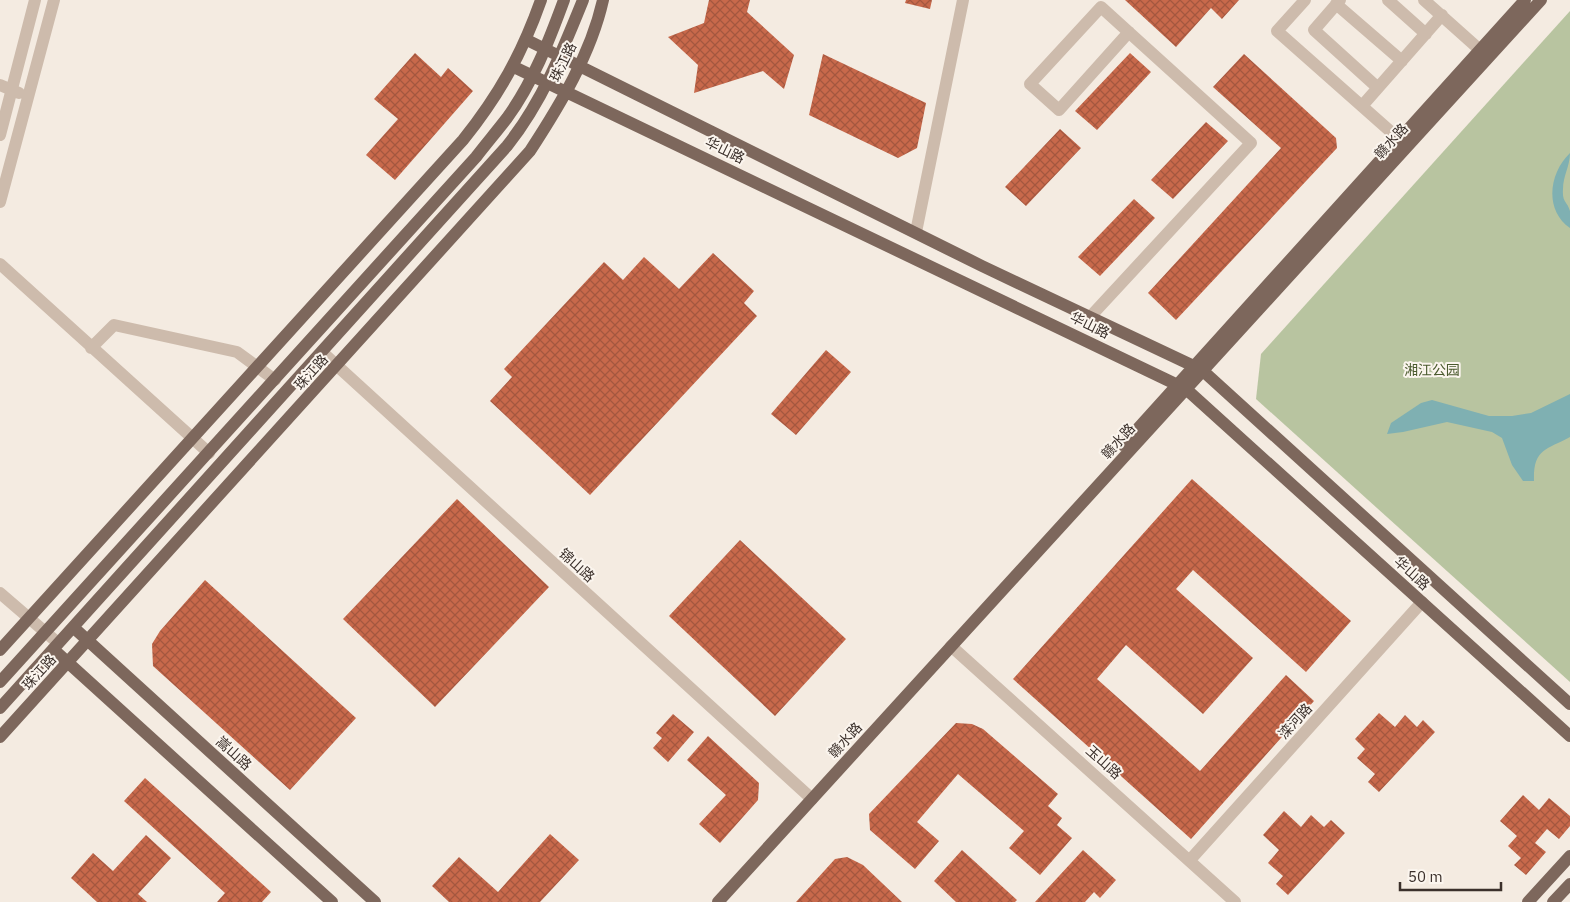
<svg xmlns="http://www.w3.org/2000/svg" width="1570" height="902" font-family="'IBM Plex Sans','Noto Sans SC',sans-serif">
	<defs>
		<pattern id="building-cross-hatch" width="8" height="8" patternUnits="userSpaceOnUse" patternTransform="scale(1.25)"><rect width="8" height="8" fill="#c8694b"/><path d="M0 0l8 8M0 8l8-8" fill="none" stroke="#a4573f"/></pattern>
	</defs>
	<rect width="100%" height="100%" fill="#f4ebe1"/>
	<path fill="#b8c4a0" d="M1570 11V682L1256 399 1261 354Z"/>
	<path fill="#7fb0b2" d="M1570 153C1570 166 1563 176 1563 189 1562 203 1567 201 1570 211 1570 216 1570 223 1570 228 1544 210 1549 173 1570 153Z
		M1570 394V437C1546 450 1533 449 1534 481H1523L1512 465 1502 438 1492 432 1447 422 1403 432 1387 434 1391 423 1421 403 1432 400 1489 416H1512L1531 413Z"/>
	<path fill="url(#building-cross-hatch)" d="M709 0H750L747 12 794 55 784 89 763 71 694 93 698 65 668 37 704 23Z
		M906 0H932L930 9 905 3Z
		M1125 0H1239L1222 19 1211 8 1176 47Z
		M415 53 441 77 448 68 473 91 395 180 366 155 398 119 374 99Z
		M1130 53 1151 72 1097 130 1075 111Z
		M823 54 926 103 917 148 898 158 809 115Z
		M1244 54 1336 138 1337 148 1176 320 1148 293 1281 148 1213 87Z
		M1206 122 1228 141 1173 199 1151 180Z
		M1060 129 1081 148 1026 206 1005 187Z
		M1134 199 1155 218 1100 276 1078 257Z
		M713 253 754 291 744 303 757 316 590 495 490 401 512 377 504 369 604 262 623 280 644 257 679 289Z
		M826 350 851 372 796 435 771 414Z
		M1192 479 1351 621 1306 672 1193 570 1176 589 1253 658 1203 714 1126 645 1097 679 1200 771 1286 675 1314 701 1191 839 1013 679Z
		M457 499 549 587 435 707 343 619Z
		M740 540 846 639 775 716 669 616Z
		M205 580 356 718 290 790 153 666 152 644 160 631Z
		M1379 713 1395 727 1405 715 1417 727 1423 720 1435 732 1379 792 1368 782 1375 774 1357 758 1365 749 1355 739Z
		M673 714 694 732 668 762 653 748 662 738 656 733Z
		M956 723 972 724 983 729 1058 794 1048 806 1062 818 1057 825 1072 838 1040 875 1009 848 1024 831 958 774 917 822 939 841 915 869 870 830 869 814Z
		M708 736 759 783 758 800 720 843 699 824 726 795 687 760Z
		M145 778 271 892 262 902H217L225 893 124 801Z
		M1523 795 1539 810 1549 798 1570 816V826L1559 839 1547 829 1535 843 1546 852 1526 875 1514 865 1521 858 1508 846 1517 836 1500 821Z
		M1284 811 1301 827 1311 815 1324 827 1331 820 1345 833 1288 895 1276 884 1283 876 1268 863 1279 850 1263 835Z
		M550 834 579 860 540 902H449L432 886 459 857 498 892Z
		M146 835 171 858 138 894 147 902H97L71 878 93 853 113 871Z
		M962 850 1017 900 1015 902H956L934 881Z
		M1083 850 1116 880 1100 898 1094 892 1085 902H1035Z
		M847 857 863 865 902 902H796L835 859Z"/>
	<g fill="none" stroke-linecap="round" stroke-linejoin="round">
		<path stroke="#cdbbac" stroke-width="12" d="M1305 0 1277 31 1399 139
			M1340 0 1314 30 1378 88
			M1388 0 1426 34
			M1424 0 1480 50
			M1336 4 1402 61
			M0 85 19 93
			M1362 106 1442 15
			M0 135 35 0
			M0 202 54 0
			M916 232 963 0
			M0 264 209 453
			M1090 317 1251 143 1101 7 1030 84 1059 110 1129 32
			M91 348 114 325 237 352 275 380
			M322 352 812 799
			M0 593 58 643
			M951 646 1235 902
			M1190 860 1422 602"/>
		<path stroke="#7d675c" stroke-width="12" d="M527 40 982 266 1202 370 1570 704
			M514 67 1186 389 1570 736
			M1123 445 1525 0
			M73 627 375 902
			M53 649 332 902
			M0 650 463 140C499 95 522 54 541 0
			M0 682 476 157C486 144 497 131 507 118 533 82 549 41 564 0
			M0 708 507 146C542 102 562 52 583 0
			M0 737 530 151C560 105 591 54 603 0
			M718 902 1541 0
			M1528 902 1570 856
			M1553 902 1570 884"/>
	</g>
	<g text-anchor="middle" stroke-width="4" stroke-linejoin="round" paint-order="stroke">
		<g font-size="14" fill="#3b302b" stroke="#fbf5ee">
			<text transform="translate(563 62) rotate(-64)" y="5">珠江路</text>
			<text transform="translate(1391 141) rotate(-48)" y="5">赣水路</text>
			<text transform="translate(725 150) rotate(26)" y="5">华山路</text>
			<text transform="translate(1090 325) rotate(26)" y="5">华山路</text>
			<text transform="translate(311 372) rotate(-48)" y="5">珠江路</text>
			<text transform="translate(1118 441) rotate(-48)" y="5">赣水路</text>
			<text transform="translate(577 565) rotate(42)" y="5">锦山路</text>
			<text transform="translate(1412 573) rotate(42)" y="5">华山路</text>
			<text transform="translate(39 672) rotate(-48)" y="5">珠江路</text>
			<text transform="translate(1295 721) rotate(-48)" y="5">滦河路</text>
			<text transform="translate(845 740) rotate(-48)" y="5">赣水路</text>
			<text transform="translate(234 753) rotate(42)" y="5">嵩山路</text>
			<text transform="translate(1104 762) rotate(42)" y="5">玉山路</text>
		</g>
		<g font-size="14" fill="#4a5a2e" stroke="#fbf5ee">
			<text x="1432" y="375">湘江公园</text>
		</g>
	</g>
	<path d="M1400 882v8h101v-8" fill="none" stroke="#3b302b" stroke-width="2.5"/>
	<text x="1408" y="882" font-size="15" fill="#3b302b" stroke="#fbf5ee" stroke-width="4" paint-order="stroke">50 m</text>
</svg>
